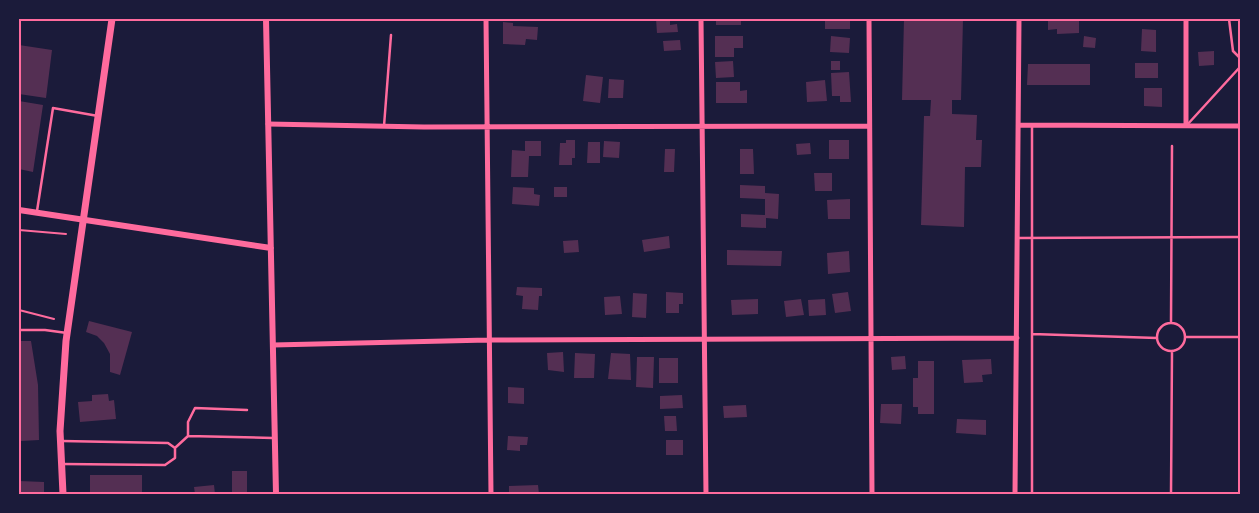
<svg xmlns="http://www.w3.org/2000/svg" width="1259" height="513" font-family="'Sofia Sans Condensed',sans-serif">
	<rect width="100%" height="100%" fill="#1b1b3a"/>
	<path fill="#542f53" d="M656 19H670V25L677 24 678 32 657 33Z
		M716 19H741V25H716Z
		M825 19H850V29H825Z
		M904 19H963L961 100H952V114L977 115 976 140H982L981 167H965L964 227 921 225 924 116H930L931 100H902Z
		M1048 19H1079V33L1057 34V29L1048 30Z
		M503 22 513 23V26L538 27 537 40 526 39 525 45 503 44Z
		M1142 29 1156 30V52L1141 51Z
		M715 36H743V48H734V57H715Z
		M831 36 850 38 849 53 830 52Z
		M1084 36 1096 38 1095 48 1083 47Z
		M680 40 681 50 664 51 663 41Z
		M19 45 52 50 46 98 19 94Z
		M1214 51V65L1199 66 1198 52Z
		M733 61 734 77 716 78 715 62Z
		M831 61H840V70H831Z
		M1135 63H1158V78H1135Z
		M1028 64H1090V85H1027Z
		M849 72 851 102H840V96H832L831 73Z
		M586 75 603 77 600 103 583 101Z
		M609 79 624 80 623 98H608Z
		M825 80 827 101 807 102 806 82Z
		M716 82H740V91L747 90V103H716Z
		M1144 88H1162V107L1144 106Z
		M19 101 43 105 33 172 19 169Z
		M566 140H575V158H572V165H559L560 143H566Z
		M829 140H849V159H829Z
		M525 141H541V156H529L528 177H511L512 150 525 151Z
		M604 141 620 142 619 158 603 157Z
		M588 142H600V163H587Z
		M810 143 811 154 797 155 796 144Z
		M665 149H675L674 172H664Z
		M740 149H753L754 174H740Z
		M814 173H832V191H815Z
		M740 185 765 186V193L779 194 778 219 766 218V228L741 227V214L765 215V199L740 198Z
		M513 187 534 188V194L540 195 539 206 512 204Z
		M554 187H567V197H554Z
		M850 199V219H828L827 200Z
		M669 236 670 248 644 252 642 240Z
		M578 240 579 252 564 253 563 241Z
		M727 250 782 251 781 266 727 265Z
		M849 251 850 272 828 274 827 253Z
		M517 287 542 288V296H539L538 310 522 309 523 296 516 295Z
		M666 292 683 293V304H679V313H666Z
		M848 292 851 311 835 313 832 294Z
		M633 293 647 294 646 318 632 317Z
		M620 296 622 314 605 315 604 297Z
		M758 299V314L732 315 731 300Z
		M801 299 804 315 786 317 784 301Z
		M825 299 826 315 809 316 808 300Z
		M89 321 132 332 120 375 110 372V354L104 343 97 336 86 332Z
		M19 341H31L38 385 39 440 21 441 19 431Z
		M563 352 564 372 548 370 547 353Z
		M575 353 595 354 594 378H574Z
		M611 353 630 354 631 380 608 379Z
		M905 356 906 369 892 370 891 357Z
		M637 357H654L653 388 636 387Z
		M659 358H678V383H659Z
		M991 359 992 374 982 375 983 382 964 383 962 360Z
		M918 361H934V414H918V407H913V378H918Z
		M508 387 524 388V404L508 403Z
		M108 394 109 401 114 400 116 419 80 422 78 402 92 401V395Z
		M682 395 683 408 660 409V396Z
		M881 404H902L901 424 880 423Z
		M746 405 747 417 724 418 723 406Z
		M664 416H676L677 431H665Z
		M957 419 986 420V435L956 433Z
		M508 436 528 437 527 445H520V451L507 450Z
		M666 440H683V455H666Z
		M232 471H247V494H232Z
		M90 475H142V494H90Z
		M19 481 44 482V494H19Z
		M214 485 215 494H195L194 487Z
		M538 485 539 494H509V486Z"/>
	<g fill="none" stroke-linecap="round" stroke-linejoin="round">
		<path stroke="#ff6b9d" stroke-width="2" d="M19 230 66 234
			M19 310 54 319"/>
		<path stroke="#ff6b9d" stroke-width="2.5" d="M1229 19 1233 51 1240 58
			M1187 125 1240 67
			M384 126 391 35
			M1032 126V494
			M37 211 53 108 98 116
			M1018 238 1240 237
			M1171 323 1172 146
			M1157 337a14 14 0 1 1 28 0a14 14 0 1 1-28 0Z
			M19 330H45L67 333
			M1032 334 1157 338
			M1185 337H1240
			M247 410 195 408 188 422V436L273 438
			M62 441 168 443 175 448V458L165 465 63 464
			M176 447 188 436
			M1171 494 1172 351"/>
		<path stroke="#ff6b9d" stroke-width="5" d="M486 19 491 494
			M701 19 706 494
			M869 19 872 494
			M268 124 424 127 869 126
			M1019 125 1240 126
			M1186 126V19
			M273 345 488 340 1017 338
			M1015 494 1019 19"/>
		<path stroke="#ff6b9d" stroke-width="6" d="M266 19 276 494
			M19 210 271 248"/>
		<path stroke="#ff6b9d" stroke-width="7" d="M63 494 60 431 66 341 112 19"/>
	</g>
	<rect width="1259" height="513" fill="none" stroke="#1b1b3a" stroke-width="40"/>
	<rect x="20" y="20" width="1219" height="473" fill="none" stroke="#ff6b9d" stroke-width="2"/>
</svg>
